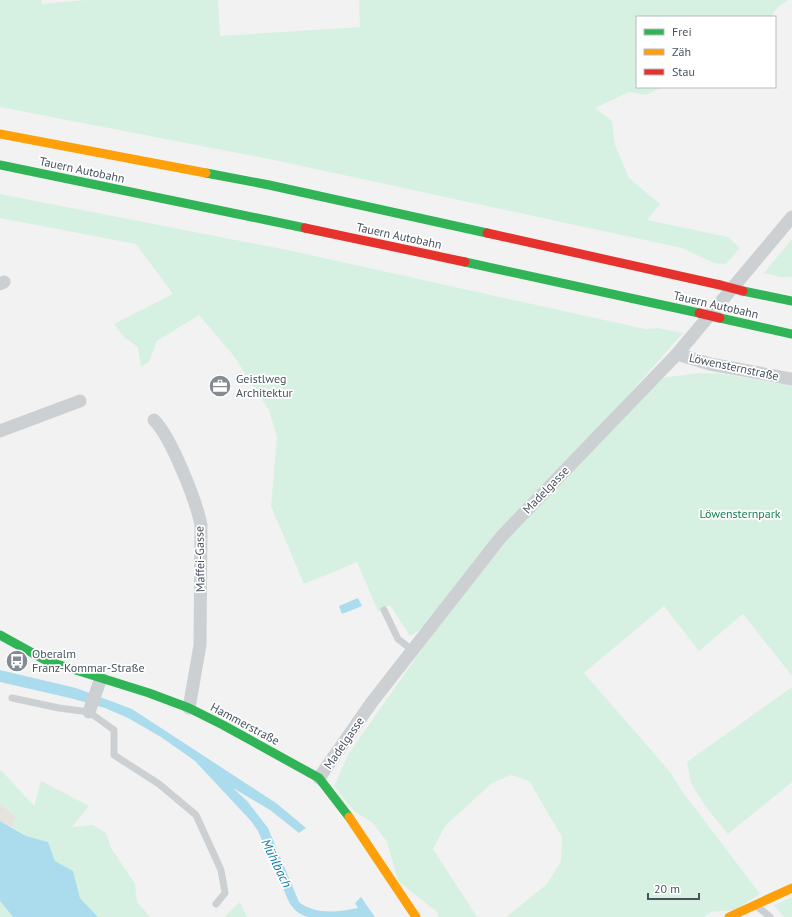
<svg xmlns="http://www.w3.org/2000/svg" width="792" height="917" font-family="'PT Sans',sans-serif">
	<rect width="100%" height="100%" fill="#f2f2f2"/>
	<path fill="#d6f1e2" d="M0 0H42V4L86 0H218L220 36 360 27 359 0H788L777 8 771 17H637V87H662L646 95 629 92 595 108 612 121 615 145 629 178 660 204 647 220 728 237 740 248 726 264 714 263 682 248 274 160 0 107Z
		M0 194 297 252 645 329 658 328 683 333 614 411 493 538 420 630 410 636 390 605 378 611 357 562 304 584 271 506 277 437 269 410 233 355 199 315 157 341 149 362 141 367 138 347 124 337 114 324 173 294 136 244 0 218Z
		M792 239V277H780L764 273Z
		M700 373 725 374 792 386V676L743 614 699 651 664 606 584 673 671 773 682 791 760 894 735 910 711 912 704 917H506L547 884 561 861 562 837 529 781 511 775 492 783 445 826 433 849 477 917H438L437 912 398 881 387 842 373 823 355 812 334 786 349 753 380 709 429 639 504 542 660 378Z
		M792 687V782L728 834 706 807 691 783 687 762Z
		M0 769 34 806 41 781 89 806 72 827 93 825 106 833 111 848 135 884 137 902 150 917H98L80 898 73 871 55 861 48 842 26 836 12 827 16 816 0 804Z
		M792 897V917H784L774 905Z
		M0 901 13 917H0Z
		M240 902 247 917H224Z"/>
	<path fill="#e5e3de" d="M0 804 16 816 12 827 0 821Z"/>
	<path fill="#abdcee" d="M358 598 362 606 342 614 339 606Z
		M0 670 76 688 132 709 276 803 306 828 299 833 270 810 233 788 247 801 268 828 299 902C315 915 338 912 358 908L355 903 361 897 375 917H308C298 914 294 910 289 902L258 831 251 821 195 761 161 737 128 718 105 708 74 699 0 682Z
		M0 821 26 836 48 842 55 861 73 871 80 898 98 917H13L0 901Z"/>
	<g fill="none" stroke-linecap="round" stroke-linejoin="round">
		<path stroke="#cdd0d2" stroke-width="7" d="M384 610 398 639 412 650
			M12 698 59 708 89 712 114 730V755L159 784 196 815 221 870 225 893 216 904
			M757 906 770 917"/>
		<path stroke="#cdd0d2" stroke-width="13" d="M0 284 4 282
			M677 354 710 364 792 379
			M154 420C171 437 196 500 201 525L200 645 189 708
			M0 431 80 401
			M89 712 101 678
			M319 778 372 702 501 537 677 354 792 217"/>
		<path stroke="#30b455" stroke-width="9" d="M0 165 305 228
			M206 173 269 185 487 233
			M465 262 699 313
			M743 291 792 301
			M720 318 792 334
			M0 635 47 661 149 693 189 708 223 725 319 778 349 817"/>
		<path stroke="#ff9f0a" stroke-width="9" d="M0 134 206 173
			M349 817 416 917
			M729 917 792 888"/>
		<path stroke="#e5322d" stroke-width="9" d="M305 228 465 262
			M487 233 720 285"/>
		<g stroke="#b6bbc1" stroke-width="10" stroke-linecap="butt">
			<path id="jam-bridge" d="M720 285 743 291
				M699 313 720 318"/>
		</g>
		<use href="#jam-bridge" stroke="#e5322d" stroke-width="9"/>
	</g>
	<defs>
		<g id="office-disc" transform="scale(1.15)"><circle r="9.5" fill="#848b92" stroke="#fff"/><path d="M-6-3h4V-5.5h4V-3h4V5H-6ZM-1-4.5V-3h2v-1.5ZM-6 0V1H6V0Z" fill="#fff"/></g>
		<g id="bus-disc" transform="scale(1.15)"><circle r="9.5" fill="#848b92" stroke="#fff"/><path d="M-5-6H5V4H4V6H2V4H-2V6H-4V4H-5ZM-3.5-4V0h7V-4ZM-3.5 1.2v1.5H-2V1.2ZM2 1.2v1.5H3.5V1.2Z" fill="#fff"/></g>
	</defs>
	<g fill-rule="evenodd">
		<use href="#office-disc" x="220" y="386"/>
		<use href="#bus-disc" x="17" y="661"/>
	</g>
	<g text-anchor="middle" stroke-width="3.5" stroke-linejoin="round" paint-order="stroke">
		<g font-size="12" fill="#48535e" stroke="#fff">
			<text transform="translate(82 170) rotate(12)" y="4">Tauern Autobahn</text>
			<text transform="translate(399 236) rotate(12)" y="4">Tauern Autobahn</text>
			<text transform="translate(716 305) rotate(13)" y="4">Tauern Autobahn</text>
			<text transform="translate(734 367) rotate(12)" y="4">Löwensternstraße</text>
			<text transform="translate(546 490) rotate(-46)" y="4">Madelgasse</text>
			<text transform="translate(200 559) rotate(-91)" y="4">Maffei-Gasse</text>
			<text transform="translate(245 724) rotate(28)" y="4">Hammerstraße</text>
			<text transform="translate(344 743) rotate(-55)" y="4">Madelgasse</text>
		</g>
		<g font-size="12" fill="#48535e" stroke="#fff" text-anchor="start">
			<text x="236" y="383">Geistlweg<tspan x="236" dy="14">Architektur</tspan></text>
			<text x="32" y="658">Oberalm<tspan x="32" dy="14">Franz-Kommar-Straße</tspan></text>
		</g>
		<g font-size="12" fill="#178152" stroke="#fff">
			<text x="740" y="518">Löwensternpark</text>
		</g>
		<g font-size="13" font-style="italic" fill="#0c7ca6" stroke="#fff">
			<text transform="translate(277 863) rotate(64)" y="5">Mühlbach</text>
		</g>
	</g>
	<rect x="636" y="16" width="140" height="72" fill="#ffffff" stroke="#b6babf"/>
	<rect x="644" y="29" width="20" height="6" fill="#30b455" stroke="#b6babf"/>
	<text x="672" y="36" font-size="12" fill="#48535e">Frei</text>
	<rect x="644" y="49" width="20" height="6" fill="#ff9f0a" stroke="#b6babf"/>
	<text x="672" y="56" font-size="12" fill="#48535e">Zäh</text>
	<rect x="644" y="69" width="20" height="6" fill="#e5322d" stroke="#b6babf"/>
	<text x="672" y="76" font-size="12" fill="#48535e">Stau</text>
	<path d="M648 893v6h51v-6" fill="none" stroke="#48535e" stroke-width="2"/>
	<text x="654" y="893" font-size="12" fill="#48535e" stroke="#ffffff" stroke-width="3" paint-order="stroke">20 m</text>
</svg>
